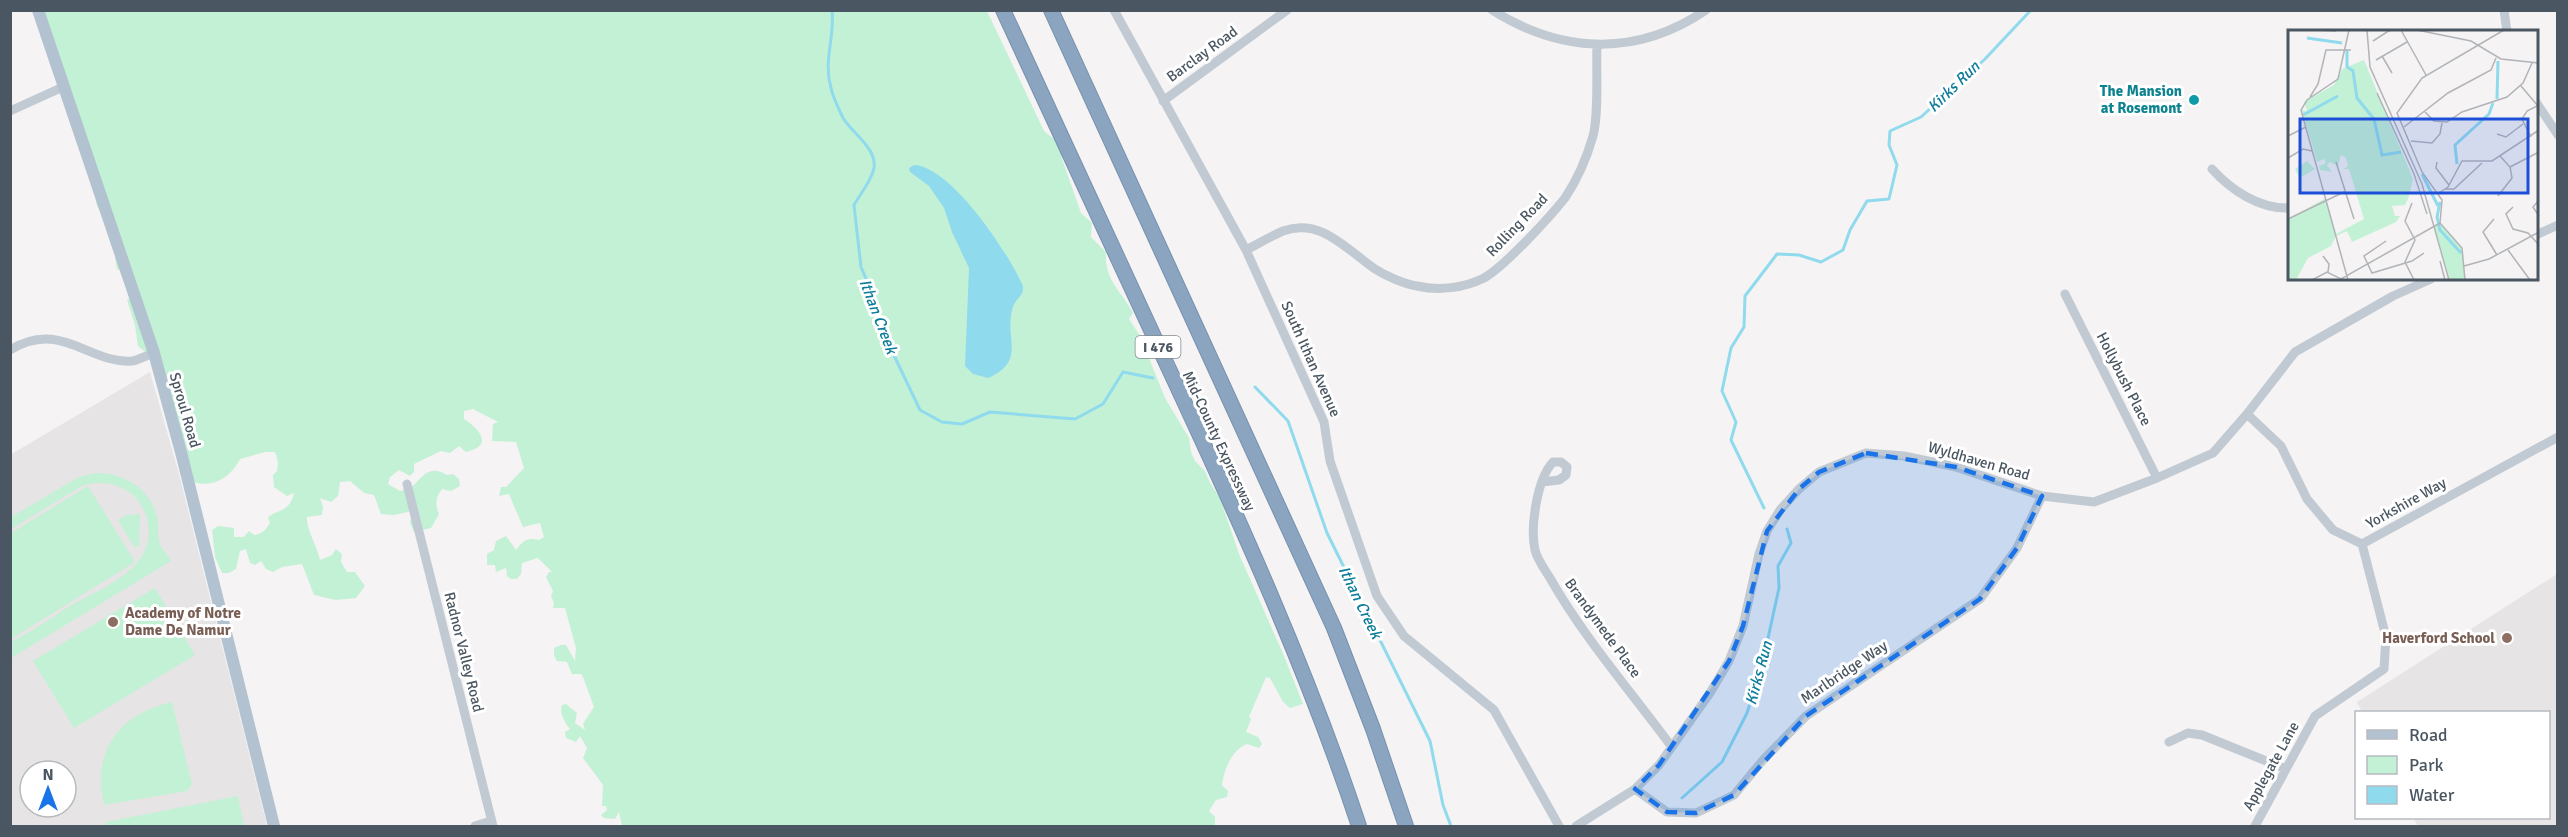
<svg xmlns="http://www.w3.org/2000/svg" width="2568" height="837" font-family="Signika,sans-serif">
	<rect width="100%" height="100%" fill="#f5f3f3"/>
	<path fill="#e6e4e5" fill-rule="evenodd" d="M150 372 179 474 267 826H11L10 455ZM30 771H66V807H30Z
		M2557 574V826H2418L2413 818H2548V712H2362L2357 702Z"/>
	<path fill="#c3f1d5" d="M38 11H987L1044 131 1059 143 1062 159 1081 213 1092 223 1091 237 1106 252C1104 281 1121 290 1133 313L1129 319 1140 336 1165 398 1189 438 1191 452 1195 461 1205 471 1210 483 1220 498 1239 554 1284 656 1303 704 1290 708 1283 702 1270 678 1266 677 1249 717 1251 719 1246 732 1258 737 1262 744 1259 748 1247 744C1232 749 1224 770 1222 785L1228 791 1227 797 1216 800 1209 811 1215 817V826H622L619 812 615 819 604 818 601 815 607 810 606 806H602L603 785 583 758 587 748 580 736 576 742 566 738 565 732 570 729C565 722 559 714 562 705L566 704 577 713 575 723 585 730 583 724 594 707 583 677 581 674H572L567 662 557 661 554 655V648L561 645H566L575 661 576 648 565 608H553L554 603 551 597 553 591 546 577 549 572H552L538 558 522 563 521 574 517 579H511L507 576 506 568 496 572 495 565H487V554L494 550 496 541 506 536 516 550C523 541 527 537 539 540L544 537 540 523 523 527 509 494 499 496 501 487H506L524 468 516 442 492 441 493 424 498 422 473 409 464 411V419C480 429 494 446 466 452L459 446 450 453 441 451 414 464V472L410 476 399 470 390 477 388 484 400 491C404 490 410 488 414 485 424 475 430 465 447 475L453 474 459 479 460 486 451 491 442 489C435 498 435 504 439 514L431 528 414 532 410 523 412 511 394 515 381 514 374 495 364 493 350 481 340 482 338 496 331 502 320 498 323 507 322 515 307 517C306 529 317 546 320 560L332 555 336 549 342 554 341 562 347 572H355L365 586 356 598 336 600 314 595 302 564 282 567 273 572 266 569 261 561 255 565 250 563 246 549 240 551 236 569 229 573H222L215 557 212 530 218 526 234 528V537H244L249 531 254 535C262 534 266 530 270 523L268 517C280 509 290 511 294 493L287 496 274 487 273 475 277 471 278 462 275 452H265L240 459C230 479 210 490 188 480L149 355 138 346 135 325 127 300 130 297 122 271 117 269 115 258 117 255C113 244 111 228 105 218 99 209 93 204 97 192Z
		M96 473C124 473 150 488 157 517 159 525 157 533 159 541 160 547 168 555 171 561L11 658V642C31 632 51 618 70 606 101 588 155 569 148 525 147 514 142 504 134 496 120 483 100 480 82 486L11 529V517L79 477Z
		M88 486 135 562 11 639V533Z
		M140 514 139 546 134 547 118 520 127 515Z
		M155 588 195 655 74 728 33 661Z
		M172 702 192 784 187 791 104 805C91 751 120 713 172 702Z
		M238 796 244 826H107L106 822Z"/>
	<path fill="#90daee" d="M914 165C952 167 1009 254 1023 286 1024 296 1016 298 1013 307 1003 338 1028 360 988 378L973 374 965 366 969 268 952 232 944 208 929 186 910 172 909 168Z"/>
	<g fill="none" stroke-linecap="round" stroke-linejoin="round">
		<path stroke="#90daee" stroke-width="3" d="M832 10C835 38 823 60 831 88 833 98 839 109 843 118 852 133 877 148 874 168 871 182 860 194 854 205L861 267 876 302 881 328 920 410 942 422 962 424 990 412 1075 419 1103 404 1123 372 1153 378
			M1255 387 1288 421 1327 533 1430 741 1443 805 1451 826
			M1764 508 1731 440 1736 422 1722 391 1731 348 1744 327 1745 296 1777 254 1799 255 1821 262 1843 250 1850 230 1867 201 1889 199 1897 165 1889 145 1890 131 1921 117 1985 59 2031 10
			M1682 798 1722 762 1747 713 1761 670 1779 588 1778 566 1791 543 1787 529"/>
		<g stroke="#7690ad" stroke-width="16">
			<path id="highway" d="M1003 10C1058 130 1113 250 1169 369 1239 519 1307 669 1359 826
				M1051 10 1334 628 1373 729 1406 826"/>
		</g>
		<path stroke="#c1cad2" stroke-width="9" d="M1114 10 1246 250 1324 422 1330 461 1377 596 1404 636 1494 710 1559 826
			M1492 10C1562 54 1637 57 1706 10
			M2504 10 2507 32
			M1163 101 1287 10
			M2536 102 2558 135
			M10 111 63 87
			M2212 169C2231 190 2259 209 2289 208
			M2536 235 2558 225
			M1246 250C1258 244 1271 236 1283 231 1321 217 1347 250 1375 269 1386 276 1404 284 1417 286 1439 291 1464 288 1484 278 1505 266 1549 218 1565 198 1577 180 1587 157 1593 136 1599 114 1596 69 1597 44
			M2065 294 2157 478
			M10 350C61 319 89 364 132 361 139 360 147 355 154 353
			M2247 414 2281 446 2307 499 2333 530 2362 544
			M1542 482 1559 480 1566 475 1567 467 1561 462H1553C1537 479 1530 527 1535 550 1537 559 1545 570 1550 578 1582 635 1632 693 1671 746
			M407 484 493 826
			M2362 544 2558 437
			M2169 742 2188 733 2202 735 2286 769
			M1635 789 1667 812 1696 813 1734 795 1763 760 1806 716 1980 599 2017 548 2042 496
			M475 826 491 821
			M1576 826 1635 789 1659 765 1710 693 1729 661 1743 626 1759 554 1767 531 1780 510 1799 489 1819 472 1866 453 1904 456 1956 467 2042 496 2094 502 2157 478 2213 453 2247 414 2295 352 2393 296 2431 279
			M2255 826 2315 716 2384 669 2386 637 2362 544"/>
		<path stroke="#b3c2d1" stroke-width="12" d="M38 10 154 353 182 456 274 826"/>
		<use href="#highway" stroke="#8ba5c1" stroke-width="14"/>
	</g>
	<path fill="#1a73e8" fill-opacity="0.2" stroke="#1a73e8" stroke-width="4.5" stroke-dasharray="12 8" stroke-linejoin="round" d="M1866 453 1956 467 2042 496 2017 548 1980 599 1806 716 1734 795 1696 813 1667 812 1635 789 1659 765 1729 661 1743 626 1767 531 1799 489 1819 472Z"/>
	<circle fill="#0f9aa8" stroke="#fff" stroke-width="2" cx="2194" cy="100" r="6"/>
	<g fill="#8d6e63" stroke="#fff" stroke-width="2">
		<circle cx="113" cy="622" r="6"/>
		<circle cx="2507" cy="638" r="6"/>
	</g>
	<g text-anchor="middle" stroke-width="6" stroke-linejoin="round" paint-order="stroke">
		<rect fill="#fff" stroke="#808990" stroke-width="1.5" x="1135.5" y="336" width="45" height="22" rx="4.5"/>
		<g font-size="14" font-weight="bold" fill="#4a5661">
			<text x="1158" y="352">I 476</text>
		</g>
		<g font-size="15" fill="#4a5661" stroke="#fff">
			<text transform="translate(1202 54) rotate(-36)" y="5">Barclay Road</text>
			<text transform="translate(1517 225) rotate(-46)" y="5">Rolling Road</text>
			<text transform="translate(1311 359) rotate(66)" y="5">South Ithan Avenue</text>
			<text transform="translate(2124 379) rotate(63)" y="5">Hollybush Place</text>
			<text transform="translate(185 410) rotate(74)" y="5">Sproul Road</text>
			<text transform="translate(1219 441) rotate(65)" y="5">Mid-County Expressway</text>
			<text transform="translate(1979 461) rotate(16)" y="5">Wyldhaven Road</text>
			<text transform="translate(2406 503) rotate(-29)" y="5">Yorkshire Way</text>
			<text transform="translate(1603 628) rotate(54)" y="5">Brandymede Place</text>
			<text transform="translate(464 652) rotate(76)" y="5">Radnor Valley Road</text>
			<text transform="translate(1844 672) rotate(-34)" y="5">Marlbridge Way</text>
			<text transform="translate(2271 766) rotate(-61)" y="5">Applegate Lane</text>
		</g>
		<g font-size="15" font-weight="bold" fill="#0d838f" stroke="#fff" text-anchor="end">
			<text x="2182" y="96">The Mansion<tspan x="2182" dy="17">at Rosemont</tspan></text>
		</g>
		<g font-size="15" font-weight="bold" fill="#785e54" stroke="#fff" text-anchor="start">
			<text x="125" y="618">Academy of Notre<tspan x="125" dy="17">Dame De Namur</tspan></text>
			<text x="2495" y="643" text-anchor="end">Haverford School</text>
		</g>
		<g font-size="16" font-style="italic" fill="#0c7c9b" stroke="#fff">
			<text transform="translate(1953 86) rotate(-44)" y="6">Kirks Run</text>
			<text transform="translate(879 316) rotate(69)" y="6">Ithan Creek</text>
			<text transform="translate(1361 602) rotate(64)" y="6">Ithan Creek</text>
			<text transform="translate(1758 673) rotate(-75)" y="6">Kirks Run</text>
		</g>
	</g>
	<g transform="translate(2288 30)">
		<rect width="250" height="250" fill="#f5f3f3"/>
		<path d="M76 30 125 149 121 166 117 175 104 176 107 186H112L108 192 64 212 59 201 48 206 43 216 20 228 8 250H0V189L38 168 48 204 76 189 61 139H55L60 136 58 128 53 125 50 136 42 132 39 135 44 142 32 140 31 136 38 133 36 129 29 132 14 80 19 81 16 72 46 55 54 39ZM19 131 27 139 12 148 7 139ZM152 193 174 218 177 250H162L146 196Z" fill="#c3f1d5"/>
		<path fill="none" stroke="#90daee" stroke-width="3" d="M19 8 54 13M59 20V37L65 41 69 68 86 89 94 125 113 122M209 69 210 31M15 85 50 66M169 134 167 115 201 84 205 73M134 144 150 176M152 172 149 187 152 200 173 223"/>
		<path fill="none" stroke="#b1b4b9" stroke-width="1.5" d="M30 0 48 1M79 0 82 37 134 154 161 250M113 0 138 45M129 0 183 11 213 29 251 33M85 11 102 0M94 26 104 43M88 30 119 12M233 56 250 76M89 63 126 144 139 184M22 67 30 54 38 20H63M137 82 146 91 159 92 174 82 219 67 235 53 244 33M116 97 160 63 203 40 208 28M209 104 218 107 235 94M0 106 18 97M243 107 234 89 239 81 251 75M123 111 144 113 152 104 154 93M0 128 15 119 24 121M48 132 66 189M149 132 148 138 161 155M222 137 251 122M157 159H166L194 133M151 163 160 157 174 131H204L251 100M210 166 224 148 222 137 212 126M251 170 245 177 251 186M124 173 117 191 127 210 117 232 126 250M225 177 218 184 225 199 240 203 251 215M0 189 56 162M206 189 195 202 209 225M98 211 76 226 84 243 124 231 136 223M220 220 242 250M35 226 41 234 40 242M152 231 157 250M176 236 201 229 251 202M24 250 39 242 53 249 152 193M60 250 13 80 19 70 50 49 61 0M177 250 174 218 152 193 154 170 134 142 109 83 134 48 216 0"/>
		<path fill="#1d4ed8" fill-opacity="0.15" stroke="#1d4ed8" stroke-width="3" d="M12 89H240V163H12Z"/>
		<rect width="250" height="250" fill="none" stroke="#4a5661" stroke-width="3"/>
	</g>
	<rect width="2568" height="837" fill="none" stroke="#4a5661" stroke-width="24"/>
	<rect x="2355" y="711" width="195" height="108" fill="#ffffff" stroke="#b7bbc0" stroke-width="1.5"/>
	<rect x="2367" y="730" width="30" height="9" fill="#b3c2d1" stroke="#b7bbc0" stroke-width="1.5"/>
	<text x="2409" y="741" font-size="18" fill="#4a5661">Road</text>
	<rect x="2367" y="756" width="30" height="18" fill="#c3f1d5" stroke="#b7bbc0" stroke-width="1.5"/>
	<text x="2409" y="771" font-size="18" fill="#4a5661">Park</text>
	<rect x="2367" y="786" width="30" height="18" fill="#90daee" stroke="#b7bbc0" stroke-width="1.5"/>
	<text x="2409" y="801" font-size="18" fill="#4a5661">Water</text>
	<g transform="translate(48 789)"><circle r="28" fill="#ffffff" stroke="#b7bbc0" stroke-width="1.5"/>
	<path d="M0-4.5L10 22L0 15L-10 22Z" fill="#1a73e8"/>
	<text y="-9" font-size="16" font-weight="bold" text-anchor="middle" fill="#4a5661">N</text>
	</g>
</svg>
